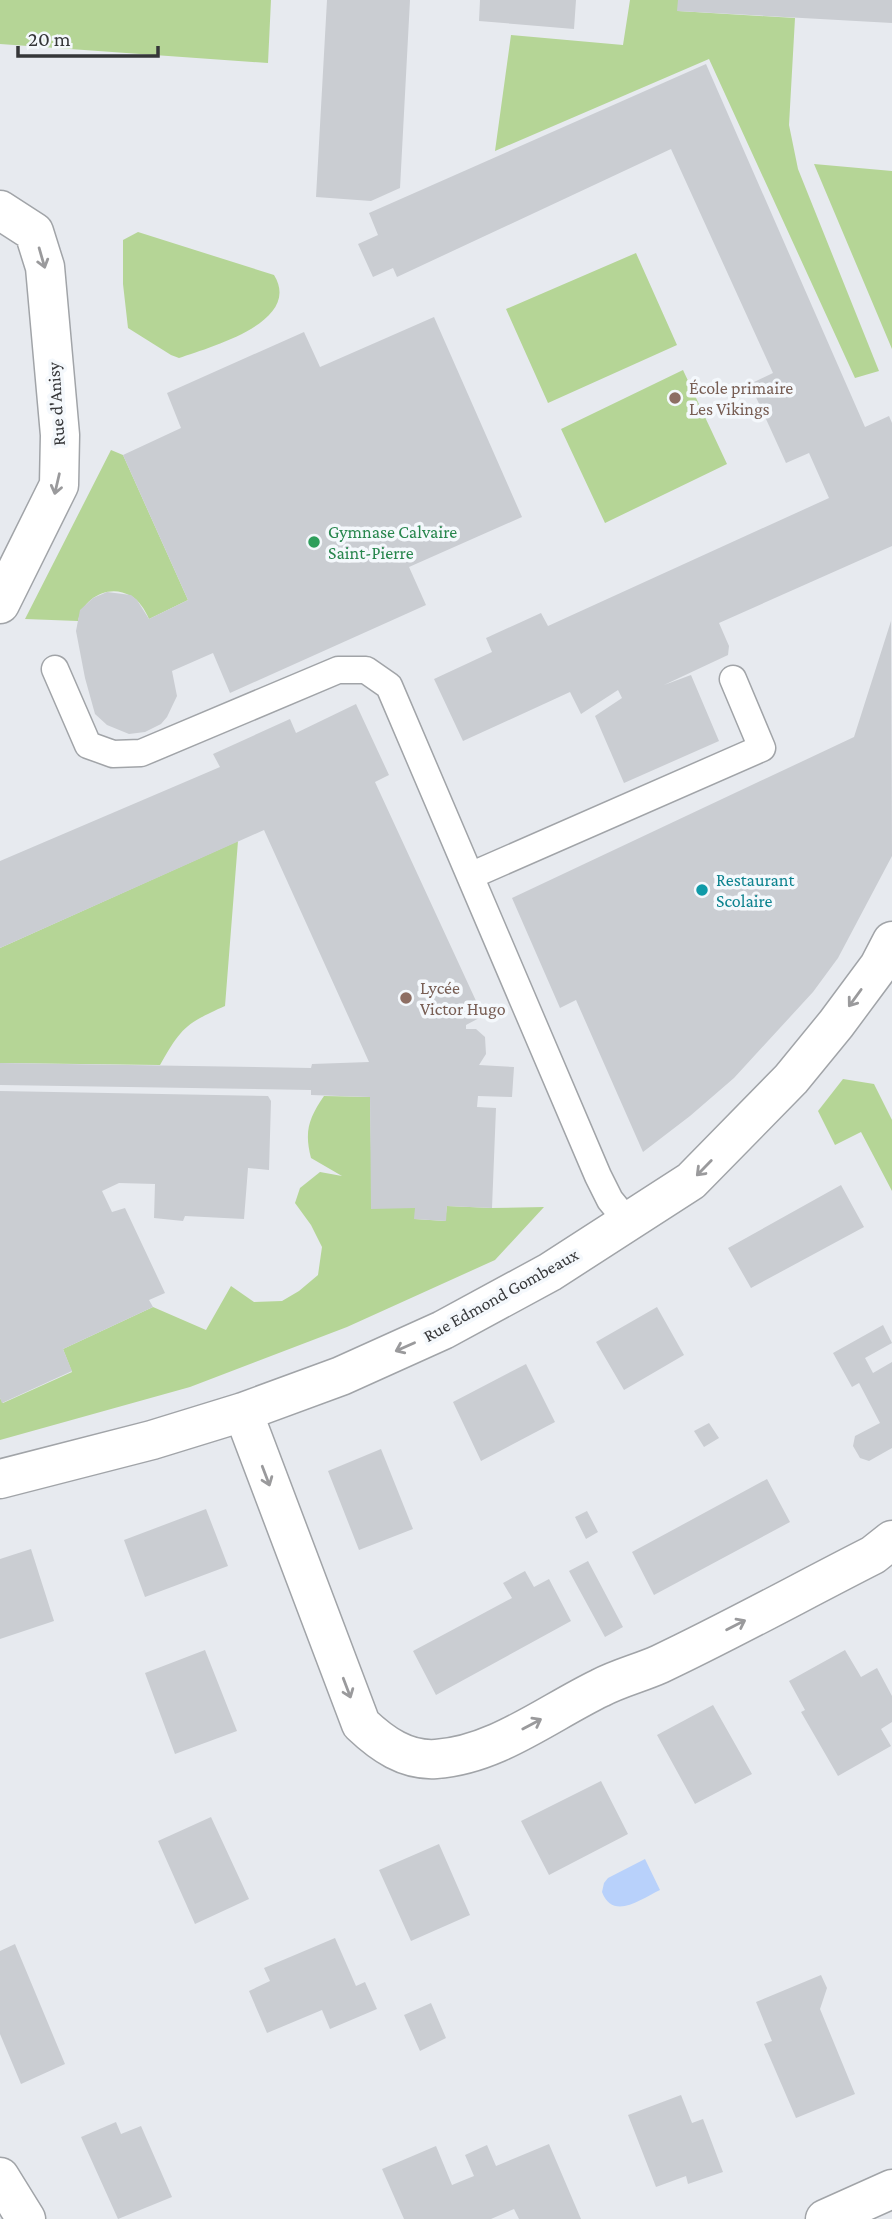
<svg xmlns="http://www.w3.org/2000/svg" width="892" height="2219" font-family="'Crimson Pro',serif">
	<rect width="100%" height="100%" fill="#e7eaef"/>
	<path fill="#b5d596" d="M0 0H271L268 63 0 44Z
		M630 0H678V11L795 18 789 125 798 169 879 371 855 378 709 59 495 151 511 35 623 45Z
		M814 164 892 171V349Z
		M138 232 274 275C303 322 210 347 179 358L171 355 128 328 123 284V240Z
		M636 253 677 345 548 403 506 309Z
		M683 370 727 464 605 523 561 429Z
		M111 450 123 455 188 600 149 619C145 610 139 600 131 596 109 583 83 598 78 621L25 619Z
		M238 841 225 1006C185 1024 182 1027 160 1065L0 1063V948Z
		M843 1079 874 1084 892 1120V1191L861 1132 835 1145 818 1111Z
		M324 1096 370 1097 372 1208H415V1219L445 1221 447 1206 492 1208 544 1207 495 1260 347 1327 190 1387 0 1440V1398L3 1403 72 1372 63 1349 153 1307 206 1330 231 1286 254 1302 282 1301 299 1291 318 1275 322 1247 311 1225 295 1203 300 1188 320 1172 342 1176 311 1158C304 1131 309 1118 324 1096Z"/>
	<path fill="#b8d1fb" d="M645 1859 660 1890C641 1899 613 1921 602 1892L604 1883 608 1878Z"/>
	<path fill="#cacdd2" d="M327 0H410L400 188 371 201 316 197Z
		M480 0H576L574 29 479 21Z
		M678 0H892V23L677 11Z
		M706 64 865 427 889 416 892 423V546L719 623 729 646 728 655 664 685 691 675 719 741 624 783 595 716 622 698 618 690 581 714 570 692 463 741 434 679 492 652 486 638 541 613 548 626 829 498 809 453 786 463 750 384 773 373 671 149 397 277 393 268 373 277 358 244 378 235 369 213Z
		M434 317 522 517 409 567 426 605 230 693 213 653 172 671 177 696 167 717 161 724 145 732 129 734 107 725 95 714 85 678 76 631 80 610 93 598 107 592 131 595 137 600 149 619 188 600 123 455 181 428 167 393 304 332 320 367Z
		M891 621 892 856 838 958 813 992 734 1078 690 1116 643 1152 576 1000 560 1008 512 898 854 737Z
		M356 704 389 775 375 782 483 1016 466 1025V1029H476L485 1037 486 1054 479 1065 514 1067 512 1097 478 1096 477 1107 496 1108 492 1208 447 1206 446 1221 414 1219 415 1208 371 1209 370 1097 311 1095V1090L0 1085V1063L311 1068 312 1064 369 1062 264 830 0 948V861L220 767 213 754 290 719 296 733Z
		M0 1091 268 1096 271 1101 269 1170 248 1168 244 1219 185 1216 183 1221 154 1218 155 1184 119 1183 102 1191 112 1212 125 1208 165 1293 149 1300 153 1307 63 1349 72 1371 2 1403 0 1398Z
		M841 1185 864 1227 751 1288 728 1248Z
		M657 1307 684 1355 624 1390 596 1342Z
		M883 1325 892 1343 865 1358 873 1373 892 1362V1448L869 1461 860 1458 853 1446 855 1436 880 1423 859 1383 852 1387 833 1353Z
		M526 1364 555 1422 481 1461 453 1402Z
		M709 1423 719 1438 704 1447 694 1431Z
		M381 1449 413 1529 359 1550 328 1471Z
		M767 1479 790 1522 654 1595 632 1552Z
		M206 1509 228 1566 145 1597 124 1540Z
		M587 1511 598 1532 586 1539 575 1517Z
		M31 1549 54 1621 0 1639V1559Z
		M588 1561 623 1627 605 1637 569 1571Z
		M525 1571 534 1587 549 1579 571 1621 436 1695 413 1651 512 1598 503 1583Z
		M205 1650 237 1731 175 1754 145 1673Z
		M845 1650 861 1677 877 1668 892 1696V1722L881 1729 891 1746 838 1776 801 1712 805 1710 789 1681Z
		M713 1705 752 1774 695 1804 657 1735Z
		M601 1781 628 1834 549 1875 521 1821Z
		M211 1817 249 1899 195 1924 158 1841Z
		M439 1844 470 1915 411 1941 379 1870Z
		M335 1938 356 1986 365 1982 377 2009 330 2029 322 2010 267 2033 249 1991 270 1981 264 1968Z
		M15 1944 65 2064 21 2084 0 2034V1951Z
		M821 1975 827 1988 820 2009 855 2094 796 2118 764 2044 772 2041 756 2002Z
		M431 2003 446 2038 420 2051 404 2015Z
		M681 2095 692 2123 703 2119 723 2172 688 2184 686 2176 656 2187 628 2115Z
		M116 2122 121 2134 141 2126 172 2197 118 2219 81 2137Z
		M549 2144 581 2219H519L514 2209 491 2219H404L382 2169 436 2146 452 2185 474 2176 465 2155 487 2145 496 2166Z"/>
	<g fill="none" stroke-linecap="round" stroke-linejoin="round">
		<g stroke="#a1a4a8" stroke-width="29">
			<path id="service" d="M55 669 88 745 113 754 141 753 338 670H366L389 686 598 1176 610 1200 628 1222
				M470 876 762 748 733 679"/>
		</g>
		<g stroke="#a1a4a8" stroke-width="41">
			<path id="minor" d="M0 210 34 232 45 267 60 435 59 485 0 604
				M243 1412 361 1724C382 1744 406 1761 436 1759 496 1755 548 1713 600 1688 619 1678 640 1673 660 1664 732 1630 802 1591 873 1555L892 1540
				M0 1479 152 1440 243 1412 341 1376 443 1330 550 1272 691 1181 791 1079 836 1024 879 966 892 941"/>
		</g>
		<g stroke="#a1a4a8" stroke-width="41">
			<path id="tertiary" d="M0 2177 26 2219
				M825 2219 892 2189"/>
		</g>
		<use href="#service" stroke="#fff" stroke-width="26"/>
		<use href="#minor" stroke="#fff" stroke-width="38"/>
		<use href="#tertiary" stroke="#fff" stroke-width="38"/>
	</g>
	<defs><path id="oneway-shaft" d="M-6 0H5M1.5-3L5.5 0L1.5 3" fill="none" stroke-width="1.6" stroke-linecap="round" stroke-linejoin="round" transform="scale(1.75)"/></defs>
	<g stroke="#9a9a9c">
		<use href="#oneway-shaft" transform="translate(42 258) rotate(74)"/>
		<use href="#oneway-shaft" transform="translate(57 484) rotate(103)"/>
		<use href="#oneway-shaft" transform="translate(855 998) rotate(126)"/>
		<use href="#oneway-shaft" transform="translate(704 1168) rotate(134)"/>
		<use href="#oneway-shaft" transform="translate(405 1347) rotate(156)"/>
		<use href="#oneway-shaft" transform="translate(266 1476) rotate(69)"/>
		<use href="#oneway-shaft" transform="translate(736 1625) rotate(-27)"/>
		<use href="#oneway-shaft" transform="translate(347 1688) rotate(69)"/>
		<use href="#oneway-shaft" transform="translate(532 1724) rotate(-28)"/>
	</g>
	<g fill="#8d6e63" stroke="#f4f8fc" stroke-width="2.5">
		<circle cx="675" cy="398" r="7"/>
		<circle cx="406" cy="998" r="7"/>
	</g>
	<circle fill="#2e9e5b" stroke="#f4f8fc" stroke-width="2.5" cx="314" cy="542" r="7"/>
	<circle fill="#0f9aa8" stroke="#f4f8fc" stroke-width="2.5" cx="702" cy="890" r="7"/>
	<g text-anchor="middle" stroke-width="7" stroke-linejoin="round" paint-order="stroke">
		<g font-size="18" fill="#785e54" stroke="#f4f8fc" text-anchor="start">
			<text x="689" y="394">École primaire<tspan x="689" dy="21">Les Vikings</tspan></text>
			<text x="420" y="994">Lycée<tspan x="420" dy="21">Victor Hugo</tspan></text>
		</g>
		<g font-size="18" fill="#353638" stroke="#f4f8fc">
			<text transform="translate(56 404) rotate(-94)" y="6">Rue d'Anisy</text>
			<text transform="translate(501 1295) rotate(-29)" y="6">Rue Edmond Gombeaux</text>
		</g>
		<g font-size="18" fill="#27864d" stroke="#f4f8fc" text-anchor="start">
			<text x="328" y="538">Gymnase Calvaire<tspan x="328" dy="21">Saint-Pierre</tspan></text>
		</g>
		<g font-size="18" fill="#0d838f" stroke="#f4f8fc" text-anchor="start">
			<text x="716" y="886">Restaurant<tspan x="716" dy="21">Scolaire</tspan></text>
		</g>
	</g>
	<path d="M18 46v10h140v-10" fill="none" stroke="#353638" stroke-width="3.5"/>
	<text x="28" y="46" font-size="21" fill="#353638" stroke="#f4f8fc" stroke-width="5" paint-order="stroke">20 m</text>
</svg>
